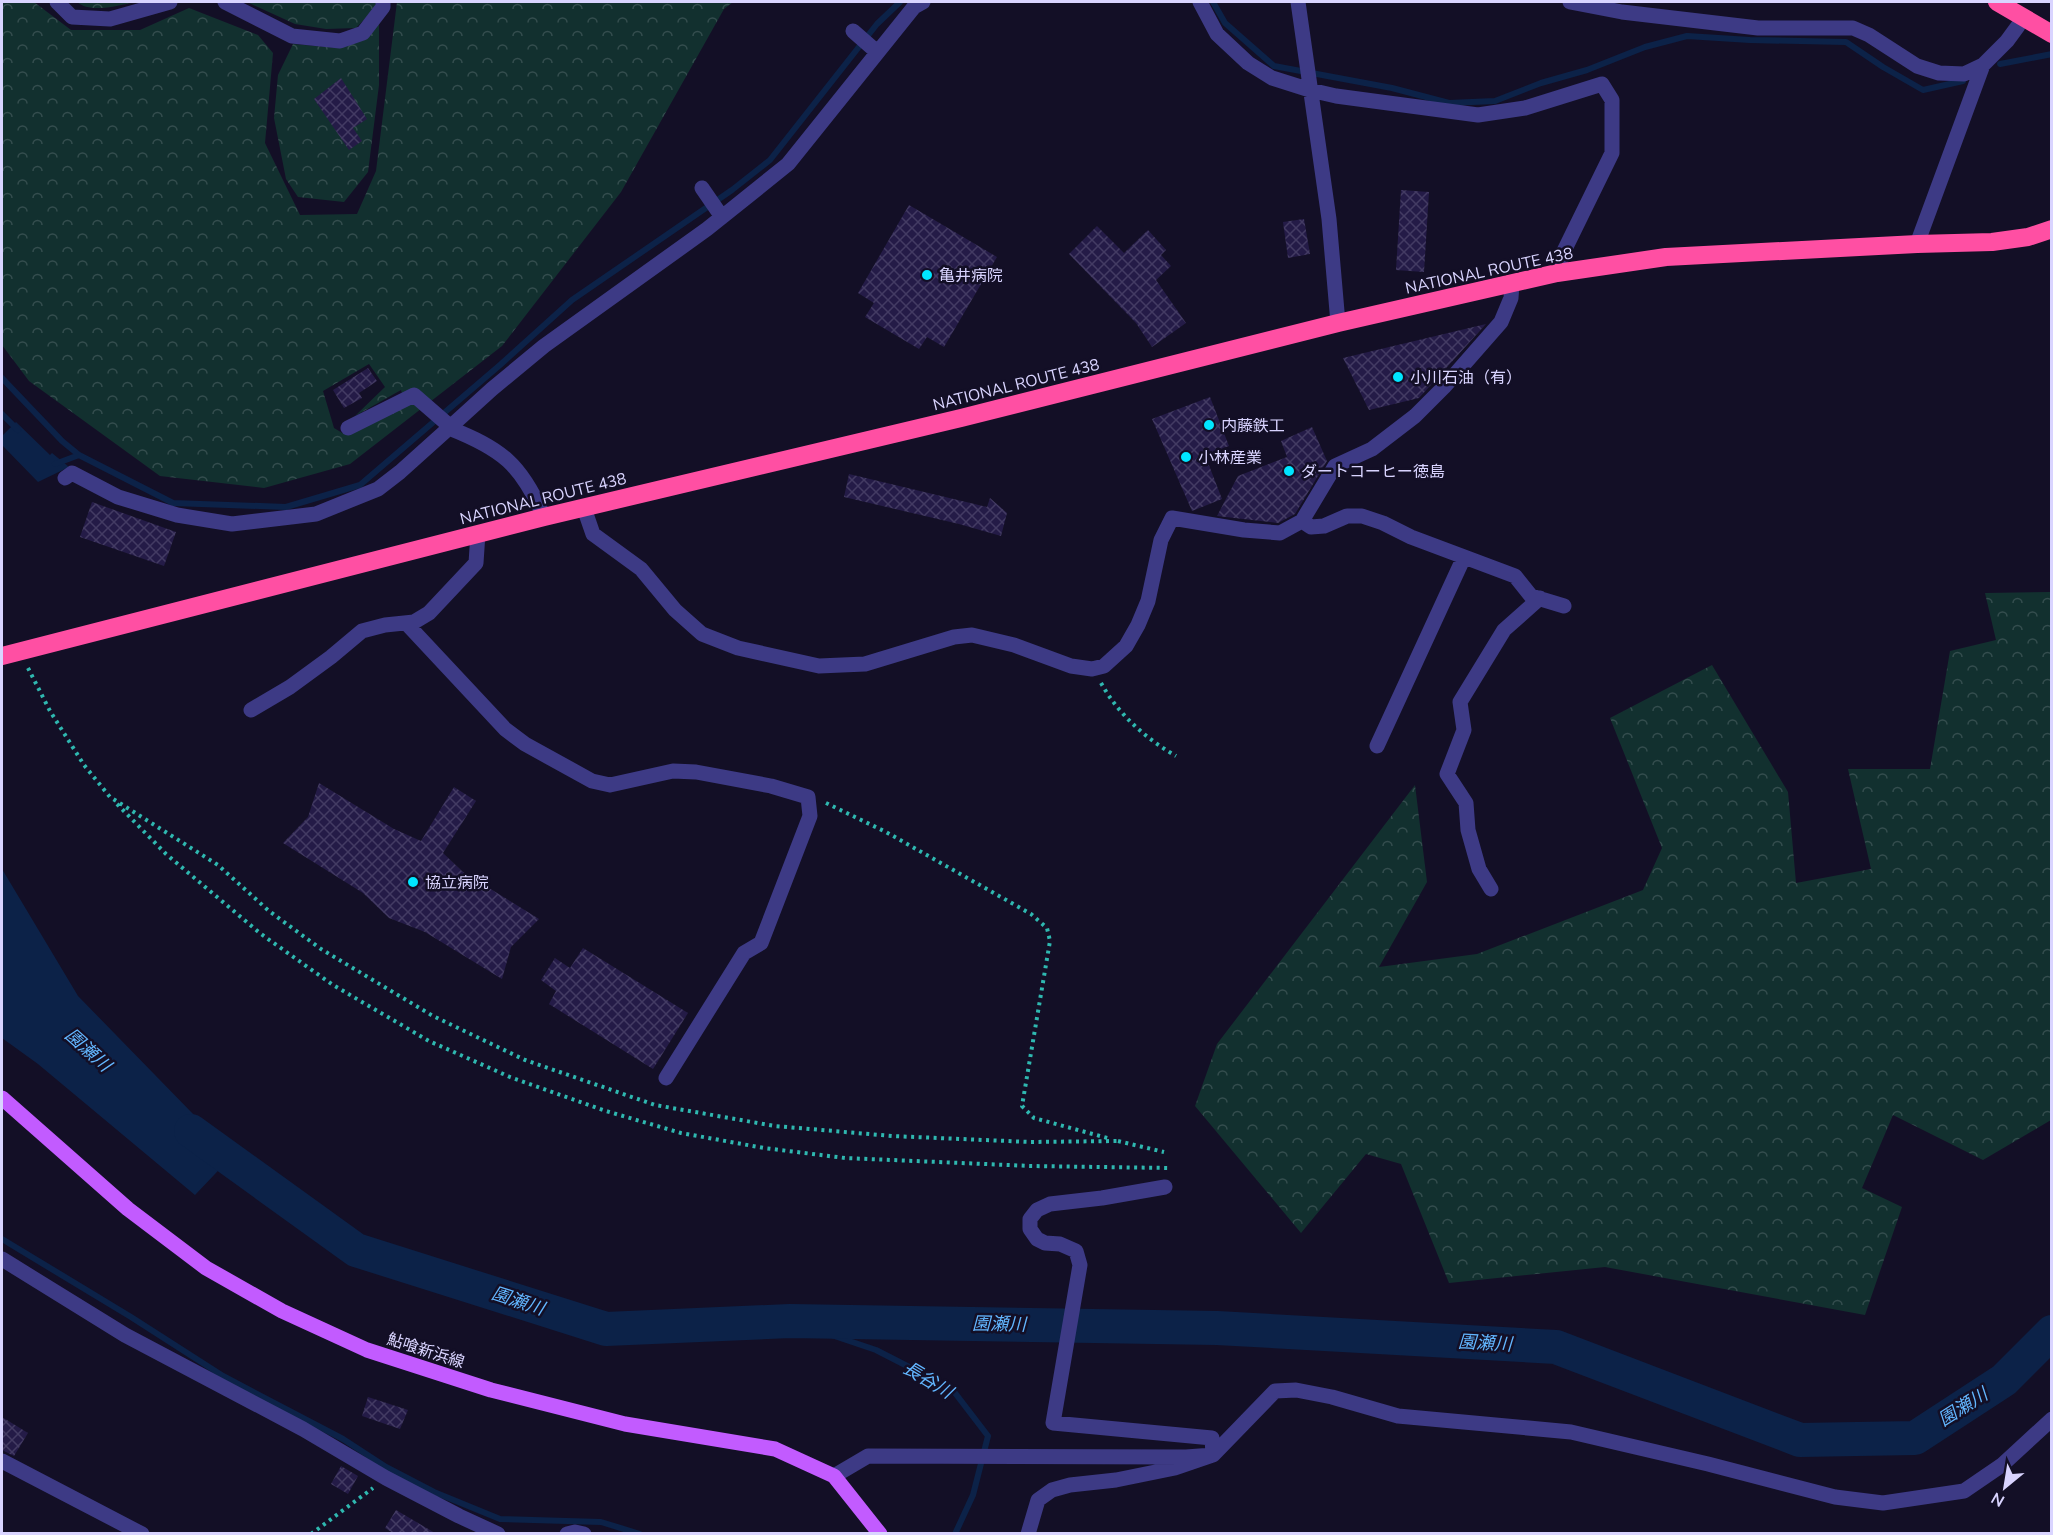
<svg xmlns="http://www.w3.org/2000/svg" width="2053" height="1535" font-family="'Nunito Sans','Noto Sans JP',sans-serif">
	<defs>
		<pattern id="forest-crowns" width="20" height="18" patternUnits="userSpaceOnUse" patternTransform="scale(1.5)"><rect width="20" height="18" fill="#12302f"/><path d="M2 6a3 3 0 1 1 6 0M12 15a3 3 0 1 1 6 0" fill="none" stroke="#344d4e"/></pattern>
		<pattern id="building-cross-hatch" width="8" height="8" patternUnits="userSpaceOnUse" patternTransform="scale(1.5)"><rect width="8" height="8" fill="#241b47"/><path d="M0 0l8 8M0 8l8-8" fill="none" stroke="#433b63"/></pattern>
	</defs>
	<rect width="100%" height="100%" fill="#130f26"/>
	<path fill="url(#forest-crowns)" fill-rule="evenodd" d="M2 2H34L71 30H140L189 8 258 35 273 53 265 143 300 215 357 214 376 171 397 2H733L724 9 621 192 502 346 350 464 264 488 160 476 29 381 2 345ZM369 364 385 387 355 416 401 390 405 404 344 434 334 428 323 391Z
		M77 2H136C119 5 91 14 77 2Z
		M247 2H377V6L356 28 326 29 295 24Z
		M379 23V85L368 172 344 202 298 197 286 179 274 118 278 75 293 44 339 48Z
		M2051 592V1120L1983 1160 1893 1115 1862 1188 1902 1207 1865 1315 1605 1267 1449 1283 1401 1164 1366 1154 1301 1233 1195 1106 1217 1044 1415 785 1427 882 1379 967 1477 954 1643 890 1662 848 1610 718 1712 665 1788 792 1796 883 1871 869 1848 769H1930L1950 651 1996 640 1985 593Z"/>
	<path fill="#0c2248" d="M16 422 50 455 52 453 69 467 38 482 2 445V436Z
		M2 869 78 996 233 1155 195 1195 38 1064 2 1038Z"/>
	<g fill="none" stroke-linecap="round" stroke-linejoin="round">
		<path stroke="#0c2248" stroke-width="6" d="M1213 2 1225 23 1274 66 1392 88 1449 103 1495 101 1541 83 1587 70 1645 47 1687 36 1750 40 1846 42 1883 67 1923 90 1963 81
			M2000 64 2052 54
			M2 378 62 441 79 455 173 503 286 507 360 485 500 365 572 300 732 190 770 160 877 24 900 2
			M2 414 18 430
			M55 464 79 455
			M2 1239 131 1317 223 1376 343 1439 386 1467 434 1492 500 1519 601 1522 640 1534
			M790 1321 876 1350 952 1389 988 1436 973 1495 955 1534"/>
		<path stroke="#0c2248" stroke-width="34" d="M191 1131 356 1250 606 1329 790 1321 1217 1328 1556 1347 1800 1440 1915 1438 2004 1380 2052 1332"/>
	</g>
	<path fill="url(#building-cross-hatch)" d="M341 78 367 119 353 128 362 141 349 150 314 99Z
		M1401 190 1429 192 1424 272 1396 270Z
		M909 205 997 257 944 347 927 337 919 349 865 317 874 303 858 293Z
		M1304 219 1310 254 1288 258 1283 222Z
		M1097 226 1124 253 1148 230 1166 250 1161 255 1171 266 1156 280 1186 323 1152 347 1136 323 1069 254Z
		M1486 324 1419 398 1369 410 1343 358Z
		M368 368 377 381 359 393 362 398 344 408 333 390Z
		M1210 397 1229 446 1205 455 1222 499 1192 511 1152 419Z
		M1312 427 1327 461 1295 514 1278 523 1217 516 1238 476 1287 457 1281 441Z
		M849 474 987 507 990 498 1007 513 1001 536 959 524 844 497Z
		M92 502 176 532 164 566 80 537Z
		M319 783 394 829 421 841 454 787 476 801 443 853 463 872 539 919 511 947 502 979 425 932 389 918 363 893 283 843 308 817Z
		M583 948 688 1013 653 1069 549 1004 556 991 541 980 555 958 570 968Z
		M368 1397 408 1410 400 1429 362 1416Z
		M2 1417 28 1433 14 1456 2 1450Z
		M341 1466 358 1476 348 1494 331 1484Z
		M396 1510 435 1533H393L385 1528Z"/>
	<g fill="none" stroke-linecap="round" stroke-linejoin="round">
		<path stroke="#2fb8b0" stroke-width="4" stroke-dasharray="3 4.5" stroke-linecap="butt" d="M28 668 50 711 84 765 110 797 218 865 269 911 321 949 433 1016 525 1060 655 1105 775 1126 892 1136 1030 1142 1119 1141
			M1101 683C1119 715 1145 738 1176 756
			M826 803 886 832 1031 914 1047 928 1050 941 1022 1106 1034 1118 1111 1139
			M117 804 166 854 261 934 333 985 429 1041 510 1077 606 1111 681 1133 764 1148 845 1158 1031 1166 1169 1168
			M1118 1141 1164 1152
			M311 1534 373 1488"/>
		<path stroke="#3d3a85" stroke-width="15" d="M57 2 72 17 110 19 170 2
			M225 2 292 36 340 41 363 33 383 7V2
			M1200 2 1217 34 1248 63 1272 78 1310 90 1336 96 1478 115 1525 108 1602 84 1612 100V153L1563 253 1557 273
			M1298 2 1329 219 1338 323
			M1570 2 1622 12 1758 28H1853L1869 35 1917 66 1939 73 1964 74 1983 65 2007 41 2018 26
			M853 31 877 52
			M702 188 722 217
			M1917 244 1983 65
			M348 428 414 395 445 422 449 428 492 389 544 346 707 229 788 164 914 7 923 2
			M65 478 72 473 118 497 177 515 232 524 291 517 316 514 378 489 400 472 449 428C502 449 521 464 544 517
			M584 508 593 534 641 569 675 610 702 634 738 648 819 666 865 664 954 637 972 635 1014 645 1071 666 1092 669 1104 666 1126 646 1138 625 1148 601 1161 540 1172 518 1244 530 1280 533 1302 521 1335 466 1372 449 1415 416 1444 387 1501 322 1511 298 1512 284
			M1302 521 1311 527 1324 526 1347 516H1362L1383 523 1411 537 1515 576 1531 596 1564 606
			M406 623 505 729 525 744 592 781 610 785 673 771 696 772 771 786 808 797 810 816 761 943 744 953 666 1078
			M251 710 290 687 331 657 362 631 385 625 414 622 429 613 476 563 478 533
			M1377 746 1464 557
			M1491 889 1479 869 1468 830 1466 803 1447 774 1464 730 1460 702 1504 630 1540 598
			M2 1259 125 1335 303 1429 386 1478 459 1516 498 1534
			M2 1461 142 1534
			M834 1476 868 1456 1186 1457 1213 1455 1212 1438 1053 1423 1080 1265 1076 1251 1060 1244 1045 1243 1037 1239 1030 1229V1219L1037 1210 1050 1204 1102 1198 1165 1187
			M567 1534 575 1532 584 1534
			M1028 1534 1038 1500 1052 1490 1070 1485 1116 1480 1175 1468 1213 1455 1275 1391 1296 1390 1332 1397 1398 1416 1571 1432 1708 1464 1835 1497 1883 1503 1964 1491 2002 1465 2052 1419"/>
		<path stroke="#c25bff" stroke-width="15" d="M2 1098 128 1209 206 1268 282 1311 367 1350 491 1390 625 1424 775 1449 834 1476 880 1534"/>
		<path stroke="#ff4fa3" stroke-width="18" d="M1997 2 2052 34
			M2 656 544 517 961 418 1338 323 1557 273 1666 257 1917 244 1992 242 2028 237 2052 229"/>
	</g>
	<g fill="#00e5ff" stroke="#130f26" stroke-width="2">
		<circle cx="927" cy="275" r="6"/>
		<circle cx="1398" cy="377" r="6"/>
		<circle cx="1209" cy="425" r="6"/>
		<circle cx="1186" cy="457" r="6"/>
		<circle cx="1289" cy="471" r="6"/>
		<circle cx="413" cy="882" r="6"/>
	</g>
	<g text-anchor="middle" stroke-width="5" stroke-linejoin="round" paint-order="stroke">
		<g font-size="16" fill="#d9d4ff" stroke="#130f26">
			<text transform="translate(1489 270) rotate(-12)" y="6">NATIONAL ROUTE 438</text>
			<text transform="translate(1016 384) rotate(-14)" y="6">NATIONAL ROUTE 438</text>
			<text transform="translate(543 498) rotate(-14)" y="6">NATIONAL ROUTE 438</text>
			<text transform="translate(426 1350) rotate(18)" y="6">鮎喰新浜線</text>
		</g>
		<g font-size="16" fill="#d9d4ff" stroke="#130f26" text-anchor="start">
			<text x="939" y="281">亀井病院</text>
			<text x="1410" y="383">小川石油（有）</text>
			<text x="1221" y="431">内藤鉄工</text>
			<text x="1198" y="463">小林産業</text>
			<text x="1301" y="477">ダートコーヒー徳島</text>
			<text x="425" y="888">協立病院</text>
		</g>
		<g font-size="18" font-style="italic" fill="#62b6ff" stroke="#130f26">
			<text transform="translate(88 1050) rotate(42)" y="6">園瀬川</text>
			<text transform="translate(518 1301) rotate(18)" y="6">園瀬川</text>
			<text transform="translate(999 1324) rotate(1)" y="6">園瀬川</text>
			<text transform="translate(1485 1343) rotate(3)" y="6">園瀬川</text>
			<text transform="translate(928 1380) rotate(31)" y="6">長谷川</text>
			<text transform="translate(1963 1407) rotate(-32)" y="6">園瀬川</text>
		</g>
	</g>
	<rect width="2053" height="1535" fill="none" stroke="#d9d4ff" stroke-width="6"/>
	<g transform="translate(2005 1487) rotate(210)" stroke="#130f26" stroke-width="4.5" paint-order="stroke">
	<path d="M0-4.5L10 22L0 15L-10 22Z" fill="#d9d4ff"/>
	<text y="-9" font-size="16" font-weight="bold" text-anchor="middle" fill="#d9d4ff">N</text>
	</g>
</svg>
